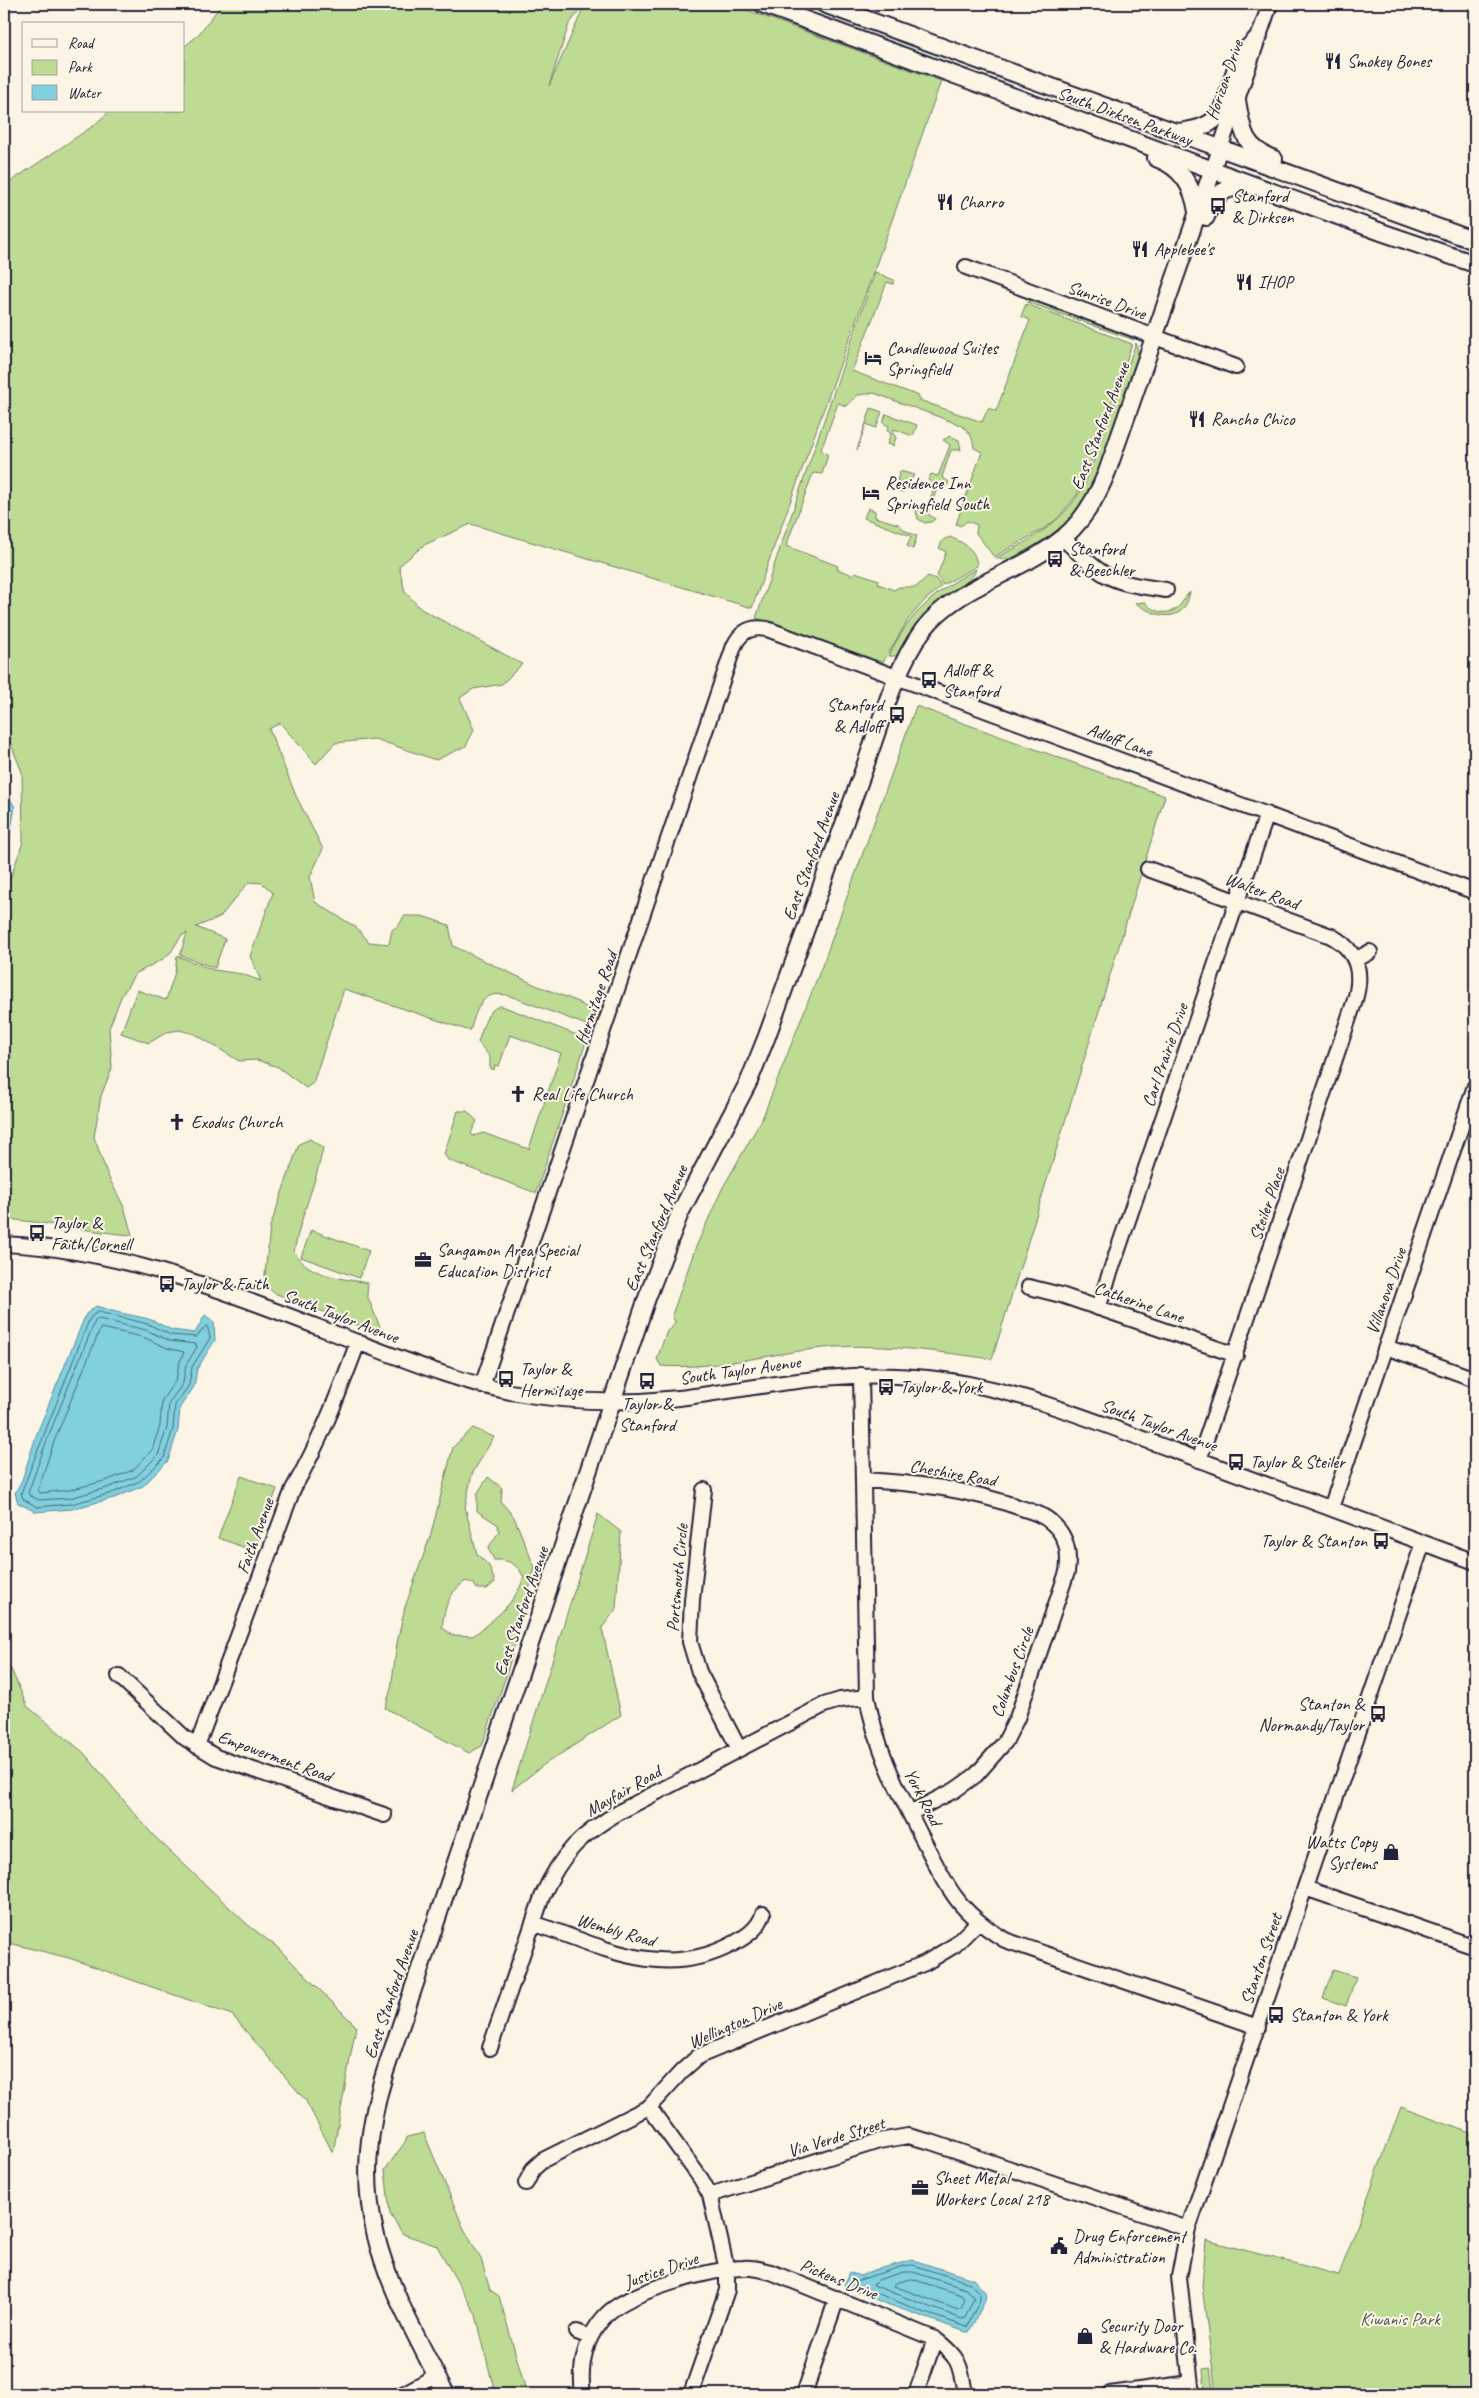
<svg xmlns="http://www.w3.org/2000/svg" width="1479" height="2398" font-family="Caveat,sans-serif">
	<rect width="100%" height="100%" fill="#fcf5e5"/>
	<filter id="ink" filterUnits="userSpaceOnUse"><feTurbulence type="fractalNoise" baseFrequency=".02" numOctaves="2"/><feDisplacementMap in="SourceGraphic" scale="10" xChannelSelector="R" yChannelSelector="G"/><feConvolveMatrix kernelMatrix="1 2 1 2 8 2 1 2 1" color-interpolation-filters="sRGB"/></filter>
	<g filter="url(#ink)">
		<path fill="#bedb93" stroke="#707e67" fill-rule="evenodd" d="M222 4H730L941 81C880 257 815 432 752 608L471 524 424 545 399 566 405 592 421 609 522 664 502 684 473 689 460 698 474 730 466 746 436 760 375 739 335 743 316 764 280 723 269 729 296 796 323 849 310 877 315 902 357 928 369 942 389 944 392 930 399 925 404 916H422L449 925 453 946 538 986 576 1001 587 1008 594 1010 605 1007 600 1024 595 1026 596 1019 594 1018 592 1026H589L510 996C481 988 477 1009 470 1031L344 989 313 1083 306 1088 278 1067 257 1060 239 1061 195 1034 179 1030 167 1032 149 1043 121 1033 137 990 166 1000 175 972 177 956 214 970 242 974 261 981 250 956 273 893 262 883 249 882 220 917 196 927 225 939 215 968 180 955 187 933 181 936 171 952 163 959 135 974 121 997 109 1028 112 1068 101 1096 94 1137 108 1176 124 1207 132 1235C89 1232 47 1222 4 1219V896L23 842 22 772 4 727V186L93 126 110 111H184V47L198 35ZM582 8 583 9 549 86 569 24Z
			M875 272 894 280 893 284 887 282 852 371 919 396V400L982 422 988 408 996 411 1030 320 1021 316 1026 304 1132 344 1087 473 1076 496 1058 518 1045 528 994 557 976 533 977 525 967 521 961 526 956 524 982 452 974 448C973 437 969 429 958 424L874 393 858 395 846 406 838 403 821 450 828 455 822 474 813 473 786 546 838 566 837 569 853 575 855 572 879 580 878 584 894 590 899 587H916L928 576 936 579 941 587 923 602 908 620 882 664 756 618Z
			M1031 300 1125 334 1134 340 1027 302Z
			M1136 343 1138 351 1137 358C1120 405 1101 484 1068 520 1056 533 1043 541 1028 549 1017 555 1008 563 996 558 1034 538 1068 520 1087 479Z
			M871 408 882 412 876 428 866 424 857 450Z
			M886 414 917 425 913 436 894 429 893 433 896 438 893 446 887 444 891 433 887 431 889 426 883 423Z
			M950 436 959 440 961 450H951L942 477 949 482 946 487 938 486 928 514 935 519 931 522 925 523 918 519 916 511 919 506 927 508 935 485 928 480 931 474 938 476 950 445 943 440Z
			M900 471 914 475 903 492 899 491 902 483 897 481Z
			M868 508 875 511V517L898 524 906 531 917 536 913 549 907 546 911 536 864 518Z
			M950 537C964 543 976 549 977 566L943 585 937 576 946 552 939 548 943 540Z
			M976 569C973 582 955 588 944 596 922 612 910 634 896 656H889C907 615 937 590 976 569Z
			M1190 592C1184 626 1156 617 1135 603L1145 602C1153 613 1170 617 1180 605 1184 601 1185 596 1190 592Z
			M916 706 1165 796 992 1359C940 1352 887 1344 835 1347 777 1351 720 1370 661 1366L657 1359 667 1331 671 1329 675 1322 672 1315 695 1249 722 1189 762 1119 825 958Z
			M502 1006 587 1039 536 1193 448 1160 444 1154 458 1111H467L477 1121 471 1133 473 1136 483 1133 529 1149 561 1053 510 1035 499 1066 495 1065 494 1070 490 1068V1057L478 1042C483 1029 486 1007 502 1006Z
			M310 1139 323 1148C316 1184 300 1217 294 1252 309 1277 342 1278 368 1283L367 1295 380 1327 374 1331 274 1293 264 1284 270 1227 299 1144Z
			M311 1230 369 1251 359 1278 301 1257Z
			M473 1428 494 1437 472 1474 465 1507 477 1554 489 1566 495 1582 487 1589H477L474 1584 466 1581C448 1593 445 1607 442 1627L452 1635 473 1636C495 1618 514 1605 524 1578 517 1563 509 1560 494 1560L488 1548 499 1532 497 1524 477 1511V1494L488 1477 502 1488 501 1502 514 1517 535 1568 506 1676 482 1746 469 1753 385 1708 391 1689 397 1643 405 1607 431 1534 453 1447Z
			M241 1476 277 1489 254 1551 218 1538Z
			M598 1514 621 1532 616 1609 602 1628 621 1715 542 1766 512 1790Z
			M4 1663 11 1669 27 1706 84 1753 152 1834 248 1925 277 1947 356 2026 333 2153 306 2101 232 2015 69 1958 13 1944 4 1938V1852L6 1844 4 1842Z
			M1333 1970 1356 1977 1346 2006 1323 1998Z
			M1401 2107 1475 2135V2394H1216L1202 2286 1206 2240 1339 2275Z
			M424 2133 463 2227 481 2259 490 2290 499 2296 527 2394H495L476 2315 437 2246 403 2234 390 2214 385 2170 405 2142 407 2137Z
			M1210 2368 1213 2390 1205 2391 1203 2369Z"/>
		<path fill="#81d0de" stroke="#5b8a9d" d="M4 789 15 807 4 869Z
			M96 1306 116 1312 149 1319 172 1330 195 1333 205 1315 214 1322 215 1340 197 1369 194 1387 180 1407 178 1430 168 1461 143 1486 114 1498 72 1509 36 1512 18 1503 15 1493 22 1480 37 1433 86 1314Z
			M913 2260 973 2279 986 2293 985 2301 969 2332H966L881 2302 844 2285 849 2272 860 2276 874 2270Z"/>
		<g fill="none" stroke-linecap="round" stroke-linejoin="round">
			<path stroke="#48687c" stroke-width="1" d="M98 1312 148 1324 171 1335 196 1337 207 1325 210 1338 192 1367 189 1385 175 1405 173 1429 164 1458 140 1481 112 1493 71 1504 37 1507 23 1499 21 1493 90 1318Z
				M99 1319 146 1330 170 1341 196 1344 197 1347 186 1365 183 1383 169 1403 167 1428 158 1455 137 1476 110 1487 70 1498 39 1500 29 1495 28 1493 48 1437 95 1321Z
				M101 1328 143 1337 167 1348 184 1352 179 1364 176 1380 162 1400 160 1426 152 1450 133 1470 108 1480 69 1490 40 1493 38 1489 55 1439Z
				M913 2265 970 2283 980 2294V2300L967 2327 920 2311 855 2284 856 2281 903 2266Z
				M904 2272H913L966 2289 974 2298 965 2318 962 2319 873 2285 878 2280Z
				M912 2279 962 2295 965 2299 961 2309 958 2310 894 2286 896 2283Z"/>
			<g stroke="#22223b" stroke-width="18">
				<path id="minor" d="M1213 169 1270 4
					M966 267 1236 367
					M1063 538C1105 579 1108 582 1166 590
					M1148 869 1331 936C1359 951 1363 975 1354 1003L1199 1460
					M1355 960 1370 952
					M4 1244C130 1250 241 1298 357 1342 408 1361 457 1381 510 1392 565 1402 623 1404 679 1398 759 1388 833 1370 915 1377 1005 1383 1088 1419 1173 1450 1274 1487 1375 1524 1475 1562
					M1029 1287 1061 1295 1236 1355
					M1098 1308 1267 814
					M1386 1347 1475 1379
					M861 1375 867 1697C877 1750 895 1784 919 1832 931 1854 941 1878 956 1898 969 1916 987 1929 1005 1940L1258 2027
					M482 1386 734 646C741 631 751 626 767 629L1475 892
					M863 1480C917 1483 967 1489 1018 1507 1030 1511 1043 1514 1052 1523 1067 1536 1070 1553 1067 1572L1017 1718 1005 1742 976 1775 955 1790 910 1813
					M704 1490 692 1600 690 1642 699 1672 739 1749
					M1331 1508 1475 1086
					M119 1676 185 1738 216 1757 384 1815
					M197 1746 293 1489C320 1442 339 1393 358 1342
					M1305 1888 1475 1947
					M533 1923C601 1946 661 1981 731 1945 744 1938 759 1929 763 1914
					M490 2048 542 1897C561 1853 582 1833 623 1810L824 1705 840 1700 867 1697
					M649 2107 701 2179 710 2195 879 2141 908 2136 931 2142 1188 2229
					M526 2183 533 2169 543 2160 649 2107 682 2071 699 2056 925 1963 955 1945 978 1922
					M577 2332 590 2337
					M403 2394 436 2376
					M583 2394C579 2366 585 2338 605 2316 627 2292 711 2268 744 2268 753 2267 762 2270 771 2272L935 2339C960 2358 960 2364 965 2394
					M691 2394 727 2290V2270L710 2195
					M804 2394 837 2298
					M916 2394 935 2339
					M1110 2394 1190 2383
					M1192 2394 1179 2277 1188 2229 1423 1543"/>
			</g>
			<g stroke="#22223b" stroke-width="20">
				<path id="major" d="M762 4 1384 233 1475 264
					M824 4 1475 241
					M1237 100C1242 130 1243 148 1274 159
					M1176 132C1236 127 1220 97 1241 57 1245 49 1254 42 1259 36
					M1156 158C1181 167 1193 185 1197 212
					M1206 217C1215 190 1226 187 1253 186
					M446 2394C385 2276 343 2208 385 2072L647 1298 680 1213 749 1081 767 1036C800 947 832 858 864 769 879 727 896 666 923 630 958 584 1020 574 1064 537 1084 520 1097 497 1107 472L1213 169"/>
			</g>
			<use href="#minor" stroke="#fcf5e5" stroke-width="14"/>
			<use href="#major" stroke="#fcf5e5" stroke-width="16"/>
		</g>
	</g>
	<defs>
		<g id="restaurant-bare" transform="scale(1.35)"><path d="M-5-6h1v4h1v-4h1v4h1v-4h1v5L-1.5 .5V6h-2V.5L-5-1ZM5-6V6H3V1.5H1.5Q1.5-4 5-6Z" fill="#22223b" stroke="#fcf5e5" stroke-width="2.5" paint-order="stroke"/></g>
		<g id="bus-bare" transform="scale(1.35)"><path d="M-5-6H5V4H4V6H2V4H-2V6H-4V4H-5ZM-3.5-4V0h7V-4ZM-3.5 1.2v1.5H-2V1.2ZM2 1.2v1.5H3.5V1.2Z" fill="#22223b" stroke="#fcf5e5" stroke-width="2.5" paint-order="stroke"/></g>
		<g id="hotel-bare" transform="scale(1.35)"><path d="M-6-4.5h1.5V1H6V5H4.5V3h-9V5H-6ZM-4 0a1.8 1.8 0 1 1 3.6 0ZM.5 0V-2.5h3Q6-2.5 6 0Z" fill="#22223b" stroke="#fcf5e5" stroke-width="2.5" paint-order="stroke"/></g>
		<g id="church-bare" transform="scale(1.35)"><path d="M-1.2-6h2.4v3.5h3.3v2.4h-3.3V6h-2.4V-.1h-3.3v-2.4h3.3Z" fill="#22223b" stroke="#fcf5e5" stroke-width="2.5" paint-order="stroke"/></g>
		<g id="office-bare" transform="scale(1.35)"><path d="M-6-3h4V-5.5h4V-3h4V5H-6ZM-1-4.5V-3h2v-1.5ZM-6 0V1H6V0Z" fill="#22223b" stroke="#fcf5e5" stroke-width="2.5" paint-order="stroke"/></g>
		<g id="shop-bare" transform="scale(1.35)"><path d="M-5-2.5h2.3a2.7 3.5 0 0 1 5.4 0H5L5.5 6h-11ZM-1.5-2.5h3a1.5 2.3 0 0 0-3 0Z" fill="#22223b" stroke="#fcf5e5" stroke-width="2.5" paint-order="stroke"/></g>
		<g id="civic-bare" transform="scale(1.35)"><path d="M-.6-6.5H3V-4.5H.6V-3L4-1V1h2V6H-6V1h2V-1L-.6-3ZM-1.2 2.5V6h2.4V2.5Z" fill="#22223b" stroke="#fcf5e5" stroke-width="2.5" paint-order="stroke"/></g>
	</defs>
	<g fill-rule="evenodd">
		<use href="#restaurant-bare" x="1333" y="61"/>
		<use href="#restaurant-bare" x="945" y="202"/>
		<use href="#bus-bare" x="1218" y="206"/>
		<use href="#restaurant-bare" x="1140" y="249"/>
		<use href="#restaurant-bare" x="1244" y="282"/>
		<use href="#hotel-bare" x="873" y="358"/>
		<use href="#restaurant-bare" x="1197" y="419"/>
		<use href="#hotel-bare" x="871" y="493"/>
		<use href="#bus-bare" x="1055" y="559"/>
		<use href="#bus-bare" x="929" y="680"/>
		<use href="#bus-bare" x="897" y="715"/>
		<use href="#church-bare" x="518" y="1094"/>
		<use href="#church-bare" x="177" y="1122"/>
		<use href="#bus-bare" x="37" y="1233"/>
		<use href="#office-bare" x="423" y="1260"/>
		<use href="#bus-bare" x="167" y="1284"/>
		<use href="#bus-bare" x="506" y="1379"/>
		<use href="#bus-bare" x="647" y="1381"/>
		<use href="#bus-bare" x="886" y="1387"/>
		<use href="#bus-bare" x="1236" y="1462"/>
		<use href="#bus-bare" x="1381" y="1541"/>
		<use href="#bus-bare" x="1378" y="1714"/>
		<use href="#shop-bare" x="1391" y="1852"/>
		<use href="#bus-bare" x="1276" y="2015"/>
		<use href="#office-bare" x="920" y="2188"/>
		<use href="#civic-bare" x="1059" y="2246"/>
		<use href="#shop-bare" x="1085" y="2336"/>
	</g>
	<g text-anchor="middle" stroke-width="4" stroke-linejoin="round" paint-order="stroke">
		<g font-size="18" fill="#22223b" stroke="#fcf5e5" text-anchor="start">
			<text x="1347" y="67">Smokey Bones</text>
			<text x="1232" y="202">Stanford<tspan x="1232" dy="21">&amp; Dirksen</tspan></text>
			<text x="959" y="208">Charro</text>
			<text x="1154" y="255">Applebee's</text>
			<text x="1258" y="288">IHOP</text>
			<text x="887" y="354">Candlewood Suites<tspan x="887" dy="21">Springfield</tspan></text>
			<text x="1211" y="425">Rancho Chico</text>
			<text x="885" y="489">Residence Inn<tspan x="885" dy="21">Springfield South</tspan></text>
			<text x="1069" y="555">Stanford<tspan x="1069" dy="21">&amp; Beechler</tspan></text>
			<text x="943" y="676">Adloff &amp;<tspan x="943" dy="21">Stanford</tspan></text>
			<text x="883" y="711" text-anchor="end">Stanford<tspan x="883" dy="21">&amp; Adloff</tspan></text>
			<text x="532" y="1100">Real Life Church</text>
			<text x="191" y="1128">Exodus Church</text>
			<text x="51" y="1229">Taylor &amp;<tspan x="51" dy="21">Faith/Cornell</tspan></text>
			<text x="437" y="1256">Sangamon Area Special<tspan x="437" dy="21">Education District</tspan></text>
			<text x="181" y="1290">Taylor &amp; Faith</text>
			<text x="520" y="1375">Taylor &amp;<tspan x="520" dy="21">Hermitage</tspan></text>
			<text x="900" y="1393">Taylor &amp; York</text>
			<text x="647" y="1410" text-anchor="middle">Taylor &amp;<tspan x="647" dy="21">Stanford</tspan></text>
			<text x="1250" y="1468">Taylor &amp; Steiler</text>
			<text x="1367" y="1547" text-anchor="end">Taylor &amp; Stanton</text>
			<text x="1364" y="1710" text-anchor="end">Stanton &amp;<tspan x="1364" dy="21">Normandy/Taylor</tspan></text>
			<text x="1377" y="1848" text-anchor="end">Watts Copy<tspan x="1377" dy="21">Systems</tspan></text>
			<text x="1290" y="2021">Stanton &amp; York</text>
			<text x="934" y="2184">Sheet Metal<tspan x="934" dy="21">Workers Local 218</tspan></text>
			<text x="1073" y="2242">Drug Enforcement<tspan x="1073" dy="21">Administration</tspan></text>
			<text x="1099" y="2332">Security Door<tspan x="1099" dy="21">&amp; Hardware Co.</tspan></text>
		</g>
		<g font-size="18" fill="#22223b" stroke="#fcf5e5">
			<text transform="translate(1224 80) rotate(-71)" y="6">Horizon Drive</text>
			<text transform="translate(1125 116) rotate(20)" y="6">South Dirksen Parkway</text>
			<text transform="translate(1107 300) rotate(20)" y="6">Sunrise Drive</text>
			<text transform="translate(1100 426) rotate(-69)" y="6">East Stanford Avenue</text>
			<text transform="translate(1120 740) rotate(20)" y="6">Adloff Lane</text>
			<text transform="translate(811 856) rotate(-70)" y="6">East Stanford Avenue</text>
			<text transform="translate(1262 891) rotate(20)" y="6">Walter Road</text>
			<text transform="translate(596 998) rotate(-71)" y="6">Hermitage Road</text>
			<text transform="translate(1165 1055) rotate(-71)" y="6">Carl Prairie Drive</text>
			<text transform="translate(1267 1204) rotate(-71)" y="6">Steiler Place</text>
			<text transform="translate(656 1228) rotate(-67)" y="6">East Stanford Avenue</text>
			<text transform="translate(1386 1291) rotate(-71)" y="6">Villanova Drive</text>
			<text transform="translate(1139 1302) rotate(19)" y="6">Catherine Lane</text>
			<text transform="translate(341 1316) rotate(21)" y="6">South Taylor Avenue</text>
			<text transform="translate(740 1370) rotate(-8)" y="6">South Taylor Avenue</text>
			<text transform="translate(1159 1425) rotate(20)" y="6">South Taylor Avenue</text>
			<text transform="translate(953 1473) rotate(10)" y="6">Cheshire Road</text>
			<text transform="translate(255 1536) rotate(-70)" y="6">Faith Avenue</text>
			<text transform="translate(677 1578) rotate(-85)" y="6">Portsmouth Circle</text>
			<text transform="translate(521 1611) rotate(-71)" y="6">East Stanford Avenue</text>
			<text transform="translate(1012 1672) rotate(-70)" y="6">Columbus Circle</text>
			<text transform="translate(275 1756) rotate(20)" y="6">Empowerment Road</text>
			<text transform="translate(623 1791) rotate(-30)" y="6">Mayfair Road</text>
			<text transform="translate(923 1797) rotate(63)" y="6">York Road</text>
			<text transform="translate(616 1930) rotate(16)" y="6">Wembly Road</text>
			<text transform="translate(1261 1959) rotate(-71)" y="6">Stanton Street</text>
			<text transform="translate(391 1994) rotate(-71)" y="6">East Stanford Avenue</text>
			<text transform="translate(735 2023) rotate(-24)" y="6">Wellington Drive</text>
			<text transform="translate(836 2137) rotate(-17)" y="6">Via Verde Street</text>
			<text transform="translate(661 2270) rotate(-19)" y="6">Justice Drive</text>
			<text transform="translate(839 2279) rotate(22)" y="6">Pickens Drive</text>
		</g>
		<g font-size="18" fill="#515a55" stroke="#fcf5e5">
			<text x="1400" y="2325">Kiwanis Park</text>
		</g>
	</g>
	<rect width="1479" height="2398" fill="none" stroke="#fcf5e5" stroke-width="20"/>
	<rect x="10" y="10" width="1459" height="2378" fill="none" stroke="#22223b" stroke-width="2" filter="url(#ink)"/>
	<rect x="22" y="22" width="162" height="90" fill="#fcf5e5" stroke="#a5a1a1"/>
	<rect x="32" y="39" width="25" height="8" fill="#fcf5e5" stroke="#a5a1a1"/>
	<text x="68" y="48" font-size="15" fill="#22223b">Road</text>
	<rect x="32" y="60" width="25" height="15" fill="#bedb93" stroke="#a5a1a1"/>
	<text x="68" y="72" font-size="15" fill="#22223b">Park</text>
	<rect x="32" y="85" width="25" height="15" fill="#81d0de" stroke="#a5a1a1"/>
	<text x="68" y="98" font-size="15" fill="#22223b">Water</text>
</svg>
